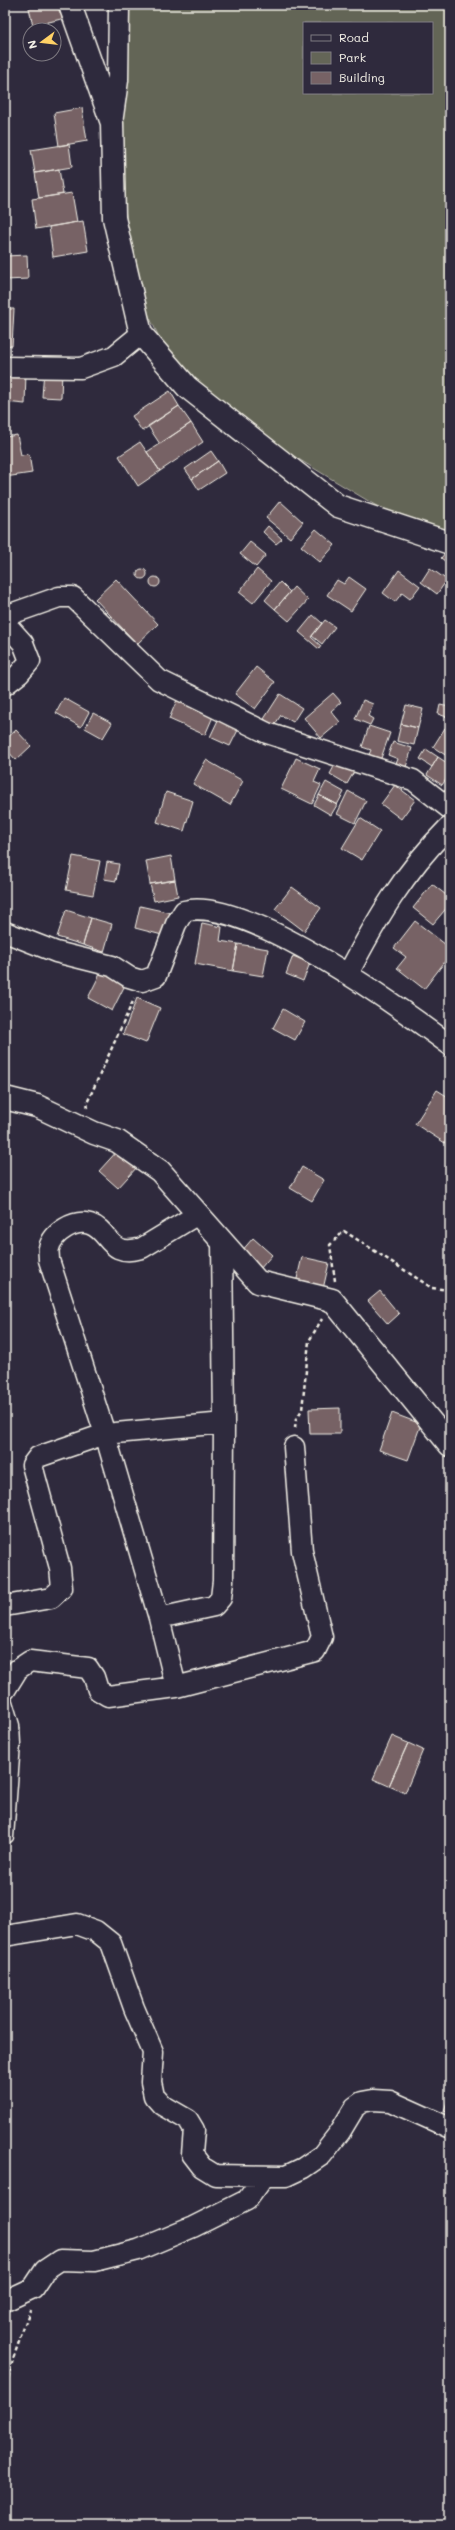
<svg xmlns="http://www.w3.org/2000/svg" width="455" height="2530" font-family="Mali,sans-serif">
	<rect width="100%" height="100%" fill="#2f2a3d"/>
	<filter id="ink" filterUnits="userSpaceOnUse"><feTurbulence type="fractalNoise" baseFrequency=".025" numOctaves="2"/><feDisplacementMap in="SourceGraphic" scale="8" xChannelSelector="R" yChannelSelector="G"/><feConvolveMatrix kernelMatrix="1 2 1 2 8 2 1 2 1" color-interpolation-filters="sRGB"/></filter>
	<g filter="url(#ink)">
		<path fill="#646557" stroke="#acaba0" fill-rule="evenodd" d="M129 5H450V550L260 436 170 360 137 291 124 202 123 91ZM304 23H432V93H304Z"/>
		<path fill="#776265" stroke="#f4f1e8" d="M39 5H61L65 18 33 26 29 8Z
			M82 108 87 141 59 146 54 113Z
			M69 144 72 167 35 173 31 150Z
			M59 169 63 194 39 198 35 173Z
			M72 193 77 222 36 229 32 199Z
			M83 221 88 251 53 257 49 227Z
			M27 255 28 279 5 280V256Z
			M5 309H14L12 346 5 345Z
			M44 370 62 371 61 398 42 397Z
			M5 371 26 373 25 404 5 402Z
			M170 391 179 406 142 431 132 416Z
			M179 406 191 423 160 444 148 426Z
			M191 423 203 442 160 471 147 452Z
			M17 435 21 455 29 454 32 473 5 477V437Z
			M140 442 160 471 138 486 119 456Z
			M211 451 218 461 192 479 185 469Z
			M218 461 225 473 199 490 192 479Z
			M280 501 303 522 290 538 266 518Z
			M268 526 282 539 276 544 263 532Z
			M316 529 335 545 320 562 301 546Z
			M250 542 266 555 256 567 240 554Z
			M446 552 450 555V565L441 558Z
			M430 568 447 580 437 594 421 582Z
			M257 569 271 581 253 603 239 592Z
			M137 574a5 5 0 1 1 10 0a5 5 0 1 1-10 0Z
			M399 570 420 586 410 599 402 593 395 602 383 593Z
			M349 577 366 589 351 611 327 595 337 580 344 584Z
			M150 582a5 5 0 1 1 10 0a5 5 0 1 1-10 0Z
			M116 579 158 624 137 644 95 599Z
			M280 582 290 592 275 609 265 600Z
			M294 587 308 600 289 621 275 609Z
			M313 615 322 623 311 637 321 646 319 649 299 632Z
			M325 620 335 627 322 644 312 636Z
			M256 667 275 682 255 709 235 694Z
			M333 693 341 702 331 711 340 722 321 738 304 718Z
			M280 694 302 708 293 722 281 715 274 726 264 719Z
			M179 695 215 712 205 735 169 719Z
			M64 698 89 712 81 727 56 713Z
			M363 700 373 704 368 716 373 719 370 725 355 719Z
			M406 705 423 709 418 728 401 724Z
			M440 705 450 707 447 717 438 714Z
			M93 713 112 723 103 738 85 728Z
			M219 718 239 728 230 746 210 737Z
			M401 724 418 728 414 745 397 741Z
			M369 726 390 733 380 761 368 757 371 750 362 747Z
			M445 728 450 731V758L433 747Z
			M16 730 31 746 16 760 5 748V740Z
			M393 742 412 748 406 767 396 764 398 759 388 755Z
			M426 749 438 757 432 767 420 759Z
			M438 757 450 765V774L442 785 427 775Z
			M296 758 320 769 314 782 321 785 312 804 281 789Z
			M206 760 243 781 230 805 193 784Z
			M337 761 355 770 347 784 330 774Z
			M326 782 344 792 337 805 319 795Z
			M395 785 415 800 401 819 381 804Z
			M348 791 366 801 355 823 337 814Z
			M166 792 193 801 184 831 157 822Z
			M319 795 337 805 331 815 314 805Z
			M360 818 380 831 362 860 342 848Z
			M73 856 100 861 93 895 66 890Z
			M171 856 175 880 150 884 146 861Z
			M107 862 119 864 116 881 104 879Z
			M175 880 178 896 154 901 150 884Z
			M432 884 450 898V904L433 924 413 908Z
			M292 887 321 908 304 931 275 909Z
			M140 906 171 913 166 936 135 928Z
			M66 910 91 918 83 945 57 937Z
			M91 918 112 924 104 952 83 945Z
			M415 921 450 948V955L424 989 397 968 406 957 394 948Z
			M202 923 222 927 220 941 238 944 233 971 195 964Z
			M238 944 268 949 263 976 233 971Z
			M293 956 310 963 303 981 286 974Z
			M103 968 127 981 112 1011 88 998Z
			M137 998 160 1008 146 1043 123 1034Z
			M283 1009 305 1022 295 1040 273 1028Z
			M437 1090 450 1098 448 1115 450 1116V1134L445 1143 415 1124Z
			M119 1149 138 1166 118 1188 99 1171Z
			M302 1167 324 1180 312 1201 290 1188Z
			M253 1238 272 1255 260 1269 241 1252Z
			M302 1257 329 1263 323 1289 296 1283Z
			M380 1291 399 1314 388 1324 368 1301Z
			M340 1408V1434H310L309 1409Z
			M392 1413 421 1424 408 1460 379 1450Z
			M392 1736 408 1743 389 1786 373 1779Z
			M408 1743 423 1750 405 1793 389 1786Z
			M450 2092V2113L444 2111Z"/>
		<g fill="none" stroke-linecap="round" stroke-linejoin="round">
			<g stroke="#f4f1e8" stroke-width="13">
				<path id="lane" d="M5 1695 14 1725 15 1744 8 1837"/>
			</g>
			<g stroke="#f4f1e8" stroke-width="23">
				<path id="street" d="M112 123 118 80 119 5
					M5 367 81 368 114 356 141 334
					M5 616 59 597H73L159 680 267 733 413 780 450 809
					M5 623 23 643 30 661 19 674 5 685
					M5 932 56 952 112 966 129 977 142 981 156 976 176 924 184 911C245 895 400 1008 450 1045
					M348 974C376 920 404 872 448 828
					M222 1241 224 1423
					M5 1606 51 1598 62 1588 60 1568 32 1465 38 1457 105 1434 224 1423 223 1581 221 1598 214 1606 159 1618 105 1434 49 1260C49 1256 48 1251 49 1248 53 1232 75 1219 90 1224 111 1231 107 1258 142 1248L198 1214
					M176 1687 315 1651 322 1637 302 1551 294 1447
					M5 1690 18 1669 30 1661 88 1668 94 1677 98 1690 108 1696 176 1687 159 1618
					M5 1936 77 1924 96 1931 111 1943 134 2008 153 2052 151 2082 154 2096 162 2105 188 2120 194 2130 192 2154 202 2167 215 2175 286 2176 303 2168 322 2155 340 2132 355 2107 362 2102 373 2100 390 2101 450 2128
					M5 2301 33 2288 45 2270 60 2260 94 2261 138 2250 193 2227 247 2200 264 2177"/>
			</g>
			<g stroke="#f4f1e8" stroke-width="25">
				<path id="secondary" d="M70 5 112 123 114 218 141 334 187 387 338 506 450 543
					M5 1098 37 1106 94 1133 117 1141 160 1171 258 1282 332 1300 450 1445"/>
			</g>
			<path stroke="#f4f1e8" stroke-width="2.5" stroke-dasharray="4 3" stroke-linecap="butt" d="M88 1108 87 1103 134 999
				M335 1281 330 1245 344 1231 432 1288 450 1290
				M295 1428 296 1419 302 1410 309 1341 322 1319
				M5 2392 13 2359 30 2310
				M5 2521 6 2525"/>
			<use href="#lane" stroke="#2f2a3d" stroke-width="10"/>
			<use href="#street" stroke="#2f2a3d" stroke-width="20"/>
			<use href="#secondary" stroke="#2f2a3d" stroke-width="22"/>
		</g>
	</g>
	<rect width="455" height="2530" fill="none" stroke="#2f2a3d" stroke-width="20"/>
	<rect x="10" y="10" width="435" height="2510" fill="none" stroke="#f4f1e8" stroke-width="1.5" filter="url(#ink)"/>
	<rect x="303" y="22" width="130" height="72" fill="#2f2a3d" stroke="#7e7a81"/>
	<rect x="311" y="35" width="20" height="6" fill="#2f2a3d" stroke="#7e7a81"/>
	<text x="339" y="42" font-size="12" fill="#f4f1e8">Road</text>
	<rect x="311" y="52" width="20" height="12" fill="#646557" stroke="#7e7a81"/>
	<text x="339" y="62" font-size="12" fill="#f4f1e8">Park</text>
	<rect x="311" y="72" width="20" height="12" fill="#776265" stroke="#7e7a81"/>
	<text x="339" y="82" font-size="12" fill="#f4f1e8">Building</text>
	<g transform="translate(42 42) rotate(255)"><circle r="19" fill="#2f2a3d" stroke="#7e7a81"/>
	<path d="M0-3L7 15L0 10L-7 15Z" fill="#ffd166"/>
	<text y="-6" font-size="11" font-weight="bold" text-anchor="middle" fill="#f4f1e8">N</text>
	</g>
</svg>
